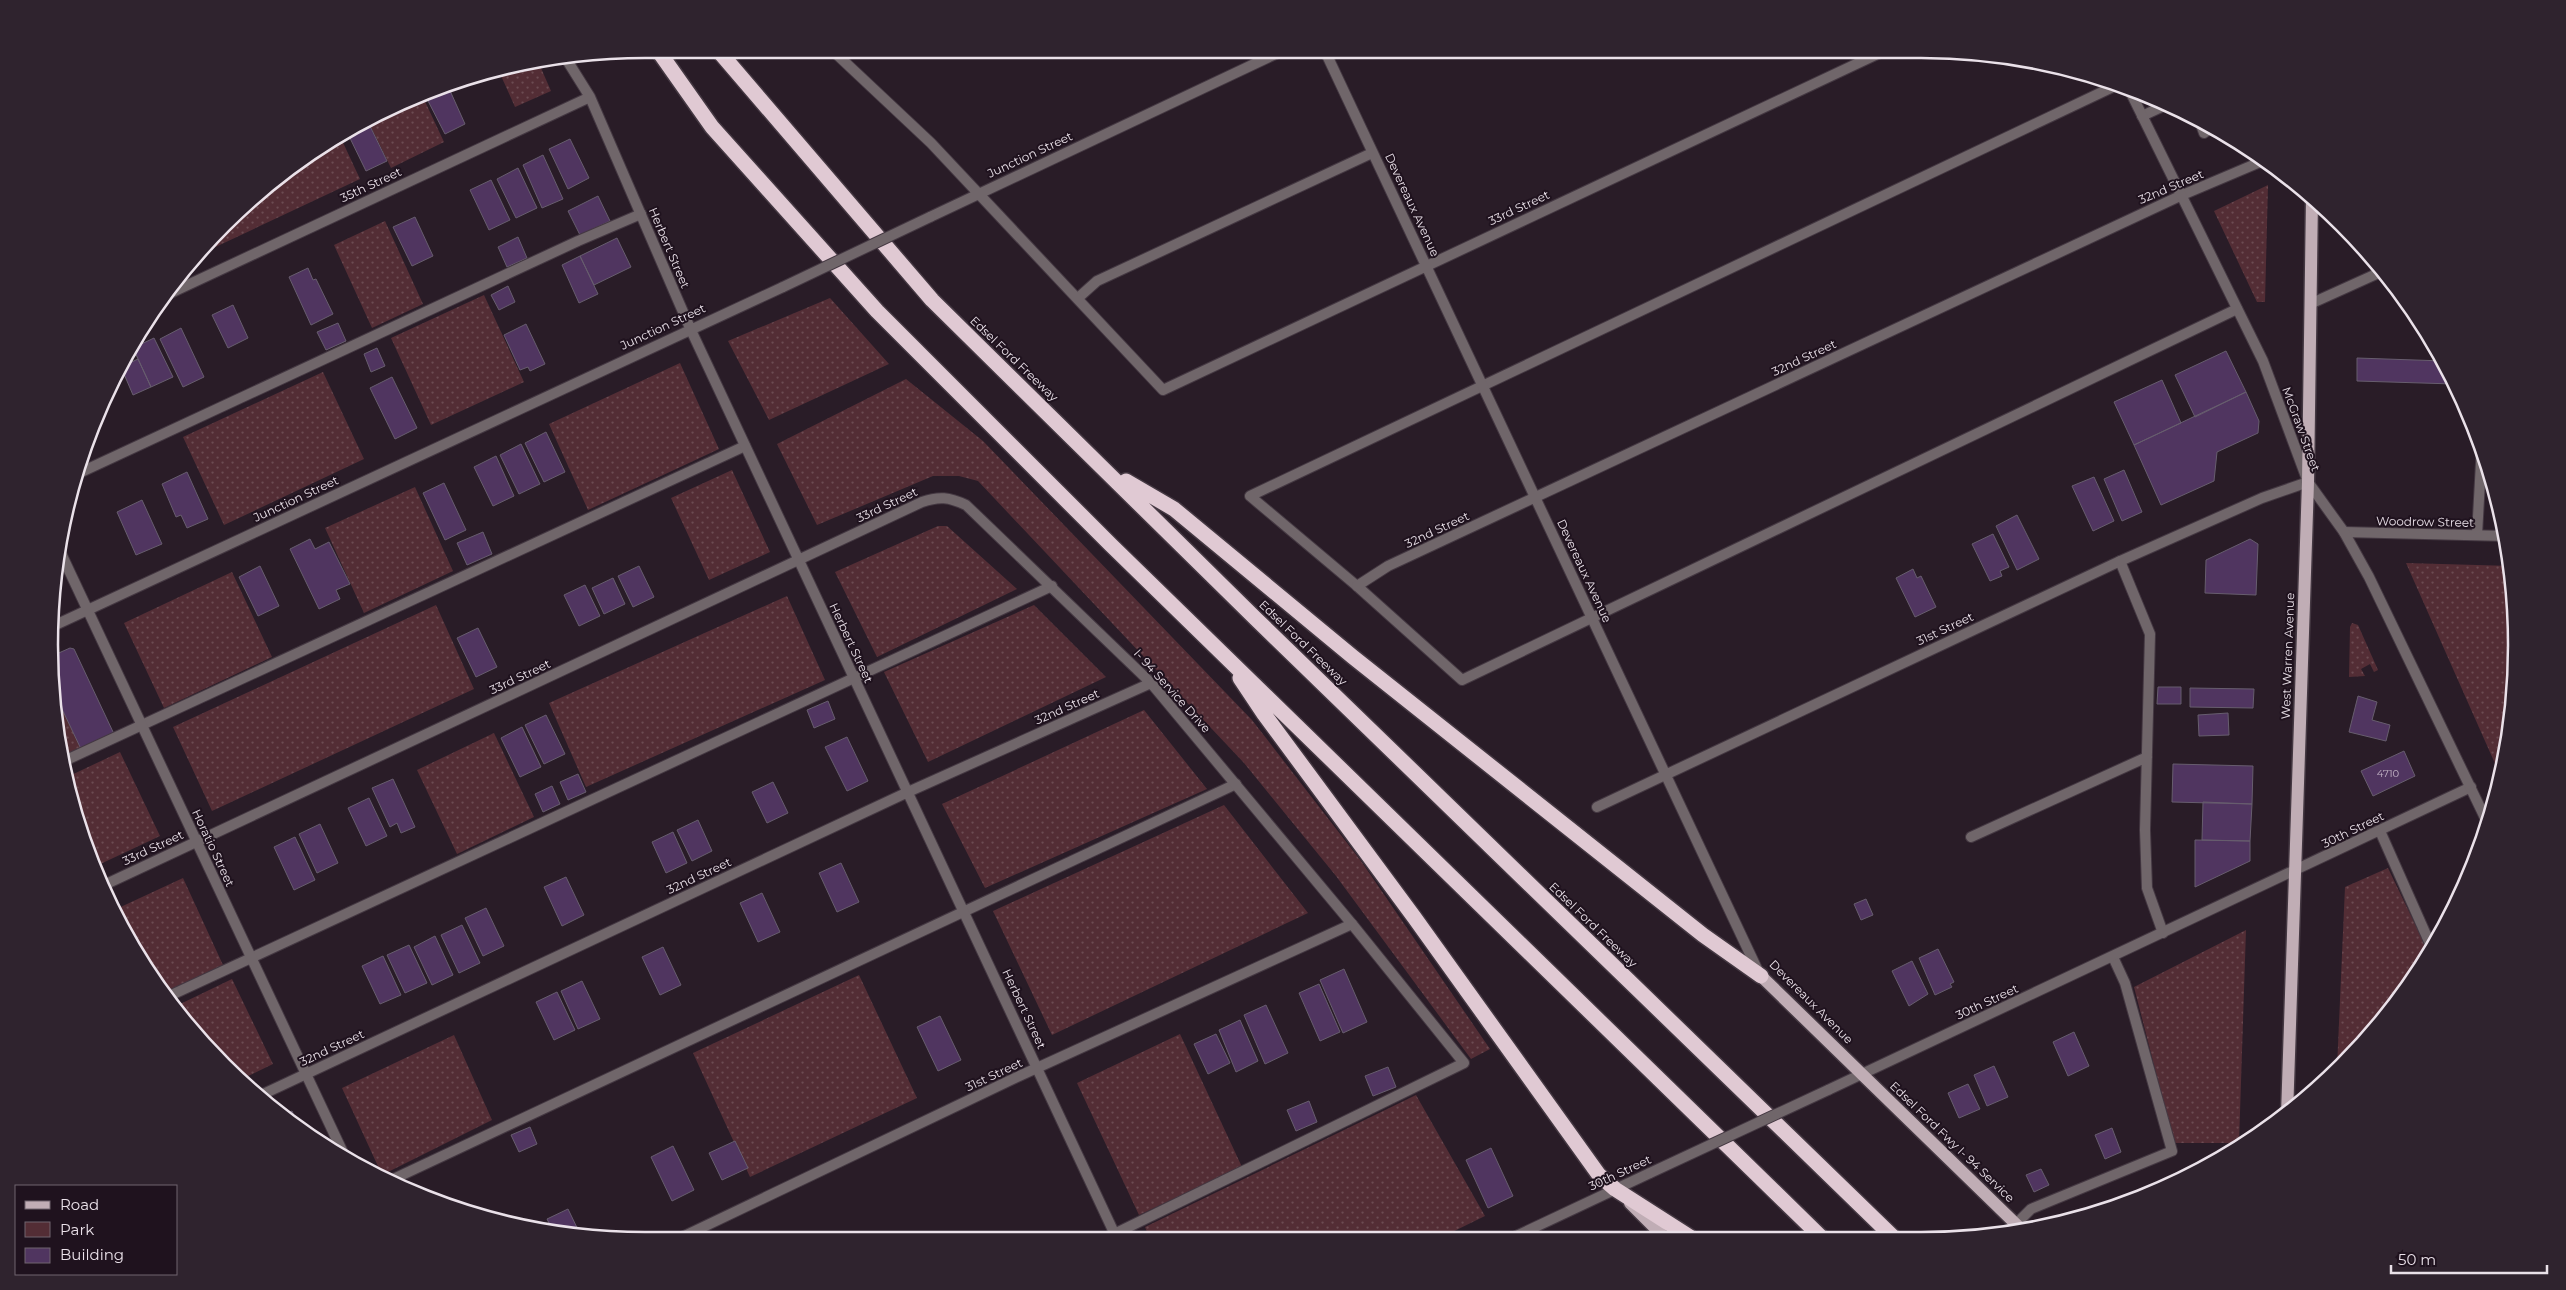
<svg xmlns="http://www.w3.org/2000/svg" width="2566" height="1290" font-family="Montserrat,sans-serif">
	<defs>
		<pattern id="green-dots" width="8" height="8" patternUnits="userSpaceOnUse" patternTransform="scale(1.25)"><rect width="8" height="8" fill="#532d35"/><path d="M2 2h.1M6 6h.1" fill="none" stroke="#6c4b52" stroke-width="1.8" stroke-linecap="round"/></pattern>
	</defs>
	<rect width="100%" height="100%" fill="#291c27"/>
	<path fill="url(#green-dots)" d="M537 59 551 91 515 107 498 69Z
		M422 95 444 142 391 168 367 119Z
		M339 134 360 179 192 258 282 172Z
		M2268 185 2265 302H2257L2214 211Z
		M385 221 423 304 372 328 334 245Z
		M484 295 524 382 431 425 391 338Z
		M830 298 889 364 769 420 728 341Z
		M680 363 719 449 588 510 549 424Z
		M323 372 364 459 224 525 183 437Z
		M906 379 983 441 1252 720 1361 861 1490 1049 1471 1059 1336 876 1244 763 978 481 959 476H933L817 525 777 444Z
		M732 470 770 552 709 580 671 498Z
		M415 487 453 571 364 613 325 528Z
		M938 526H947L1017 589 877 657 835 572Z
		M2406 563 2512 566 2516 684 2501 777Z
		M232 572 272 657 164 708 124 623Z
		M787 596 825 680 586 787 549 703Z
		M436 605 474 689 212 811 173 727Z
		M1034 605 1106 677 928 762 884 672Z
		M2352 623 2358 625 2378 670 2374 672 2370 664 2361 669 2365 676 2349 677 2350 627Z
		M53 690 81 749 61 758 54 723Z
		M1144 710 1207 789 985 888 942 804Z
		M494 733 534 817 457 854 417 770Z
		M120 752 160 836 94 867 69 800 65 778Z
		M1224 805 1308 913 1052 1035 993 911Z
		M2388 868 2428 951 2369 1038 2337 1068 2345 887Z
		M183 878 223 965 163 993 149 976 112 911Z
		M2246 930 2239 1143H2174L2134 987Z
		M859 975 917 1098 750 1177 693 1053Z
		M232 979 273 1064 240 1080 224 1067 174 1007Z
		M1180 1034 1242 1167 1139 1215 1077 1083Z
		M454 1035 492 1120 382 1175 342 1088Z
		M1416 1095 1485 1216 1440 1238 1150 1239 1145 1227Z"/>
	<path fill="#503560" stroke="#675d6e" d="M447 84 465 124 445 134 425 95Z
		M368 122 387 161 366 171 347 132Z
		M570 139 589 178 568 189 549 149Z
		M543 155 563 199 542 208 523 165Z
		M518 168 537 208 516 218 497 179Z
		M491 180 510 220 489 230 470 190Z
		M598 196 610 221 580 235 568 211Z
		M415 217 433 256 412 266 393 227Z
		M518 237 527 258 507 267 498 247Z
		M617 238 631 267 594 285 580 256Z
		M580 256 598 294 579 303 562 265Z
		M308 268 313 280 316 279 333 314 311 325 289 277Z
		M508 286 515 302 499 310 491 295Z
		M233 305 248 338 228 348 212 315Z
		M338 323 346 341 326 350 317 332Z
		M526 324 545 364 530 371 528 367 520 370 504 335Z
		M181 328 204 377 183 387 160 339Z
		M154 338 173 377 151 387 133 348Z
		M377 348 385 366 371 372 364 354Z
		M2226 351 2246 392 2195 417 2175 375Z
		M2357 358 2444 361 2454 384 2357 381Z
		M138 359 151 387 133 395 121 367Z
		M392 377 417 428 395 439 370 388Z
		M2162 380 2181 423 2134 445 2114 402Z
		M2246 392 2259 421 2258 433 2217 452 2214 481 2161 505 2134 445Z
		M546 432 565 472 544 482 525 443Z
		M521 444 540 484 519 494 500 455Z
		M496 456 514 496 493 506 474 467Z
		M2124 470 2142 512 2122 521 2104 479Z
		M187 472 208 519 187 528 181 515 176 517 162 484Z
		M2094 477 2114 521 2093 531 2072 486Z
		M444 483 466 530 445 540 423 493Z
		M142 500 162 544 136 555 117 512Z
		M2017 515 2039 559 2017 570 1996 526Z
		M483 532 492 554 467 565 457 543Z
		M1993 534 2009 567 2000 571 2002 576 1990 581 1972 544Z
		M310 539 315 549 329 542 350 584 336 590 340 599 319 609 290 549Z
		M2250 539 2258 544 2256 595 2205 593 2206 560Z
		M260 566 279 606 258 616 239 577Z
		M639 566 654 597 633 607 618 576Z
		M1913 569 1917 578 1921 576 1936 607 1915 617 1896 578Z
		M613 578 625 604 604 614 592 588Z
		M585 585 600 616 579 626 564 595Z
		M478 628 497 667 476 677 457 638Z
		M70 648 74 649 114 734 81 749 53 690 52 656Z
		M2158 687H2181V704H2157Z
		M2190 688 2254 689 2253 708 2190 707Z
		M2358 696 2377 702 2372 720 2390 725 2386 741 2349 732Z
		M828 701 835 719 814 728 807 710Z
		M2228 713 2229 735 2199 736 2198 715Z
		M546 715 565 754 544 764 525 725Z
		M522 727 541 767 520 777 501 738Z
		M847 737 868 781 847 791 825 747Z
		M2404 751 2415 776 2373 796 2361 771Z
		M2173 764 2253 766 2252 804 2172 802Z
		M578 774 586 792 568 800 560 782Z
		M393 779 415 827 401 833 397 823 390 827 372 788Z
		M773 782 788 813 767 823 752 792Z
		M552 786 560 804 543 812 535 794Z
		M369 798 387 836 366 846 348 808Z
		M2203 802 2252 804 2250 841 2202 840Z
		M698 820 712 851 692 861 677 830Z
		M320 824 338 863 317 873 299 834Z
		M673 832 687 863 666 873 652 842Z
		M295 837 315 880 294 890 274 847Z
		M2195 840 2250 841V861L2195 887Z
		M841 863 859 902 837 912 819 873Z
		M566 877 584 915 562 926 544 887Z
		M762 893 780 932 758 942 740 903Z
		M1866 899 1873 915 1861 920 1854 904Z
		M486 908 504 946 483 956 465 918Z
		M462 925 480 963 459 973 441 935Z
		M435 936 453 975 432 985 414 947Z
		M409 945 427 983 405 993 387 955Z
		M663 947 681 985 660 995 642 957Z
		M1938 949 1954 982 1950 984 1952 987 1935 995 1919 958Z
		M383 956 401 995 380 1004 362 966Z
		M1912 961 1928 994 1909 1006 1892 971Z
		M1344 969 1367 1022 1343 1033 1320 980Z
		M582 981 600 1019 578 1029 561 991Z
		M1319 984 1340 1032 1320 1041 1299 993Z
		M557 992 575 1030 554 1040 536 1002Z
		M1266 1005 1288 1053 1265 1064 1244 1015Z
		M940 1016 961 1060 938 1071 917 1027Z
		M1240 1020 1258 1061 1236 1072 1219 1030Z
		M2074 1032 2089 1066 2068 1076 2053 1042Z
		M1216 1034 1230 1063 1208 1074 1194 1044Z
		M1994 1066 2008 1097 1987 1106 1974 1075Z
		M1388 1067 1396 1087 1373 1096 1365 1076Z
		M1968 1084 1980 1109 1959 1118 1948 1093Z
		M1309 1101 1317 1122 1296 1131 1287 1110Z
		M292 1111 301 1131 283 1115Z
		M530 1127 537 1144 519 1152 511 1135Z
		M2112 1128 2121 1152 2105 1159 2095 1135Z
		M735 1141 748 1168 722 1180 709 1153Z
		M673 1146 694 1190 672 1201 651 1157Z
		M1491 1148 1513 1196 1488 1208 1466 1160Z
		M2041 1169 2049 1185 2034 1192 2026 1175Z
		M568 1209 581 1236 553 1231 547 1219Z
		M505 1214 510 1224 490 1221Z"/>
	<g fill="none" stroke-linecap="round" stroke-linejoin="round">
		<g stroke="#443842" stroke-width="12">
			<path id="service" d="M2117 85 1250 496 1357 586 1462 680 2237 309
				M2142 116 2168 104
				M2199 119 2204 133 2212 127
				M1078 298 1097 281 1372 153
				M77 474 578 241 641 214
				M2477 535 2482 444
				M2120 561 2150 634 2145 830 2147 888 2163 933
				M62 762 745 446
				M2380 831 2431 946
				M1971 837 2147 757
				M167 997 1052 586
				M387 1182 1236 784
				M2016 1224 2031 1209 2172 1151 2125 983 2113 957
				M1104 1239 1464 1063 1352 924"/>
		</g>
		<g stroke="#443842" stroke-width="12">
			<path id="minor" d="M831 49 931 143 1163 390 1886 50
				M1324 49 1759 973
				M565 57 590 97 690 328 1117 1239
				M930 217 1286 49
				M162 297 590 97
				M2310 304 2383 271
				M2344 532 2505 536
				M58 547 346 1159
				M1357 586 1388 566 2180 196 2265 160
				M51 627 783 287
				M1597 807 2118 562 2262 498 2308 482
				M102 886 922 502C939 496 949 497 966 505L1151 683 1352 924 1015 1078 676 1240
				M1828 1090 2471 787
				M259 1096 908 792 1151 683
				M1512 1238 1650 1173"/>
		</g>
		<g stroke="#443842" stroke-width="12">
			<path id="tertiary" d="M2129 89 2263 361 2308 482 2344 532 2369 577 2488 824"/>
		</g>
		<g stroke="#443842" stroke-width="15">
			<path id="primary" d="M1761 976 2022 1230
				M2287 1115 2308 482 2312 198
				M1630 1203 1664 1237"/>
		</g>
		<g stroke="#443842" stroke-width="18">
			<path id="motorway" d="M657 49 712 127 877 311 1111 545 1821 1237
				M717 49 932 300 1256 619 1892 1236
				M1126 481 1174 509 1353 657 1703 935 1761 976
				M1240 678 1264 714 1414 917 1599 1175 1615 1189 1690 1237"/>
		</g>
		<use href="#service" stroke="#70666a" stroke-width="10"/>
		<use href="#minor" stroke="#70666a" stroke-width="10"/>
		<use href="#tertiary" stroke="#70666a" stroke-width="10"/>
		<use href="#primary" stroke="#c0adb5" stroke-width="12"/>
		<use href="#motorway" stroke="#e0c9d3" stroke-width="15"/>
		<g stroke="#443842" stroke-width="12" stroke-linecap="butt">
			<path id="minor-bridge" d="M783 287 930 217
				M1650 1173 1828 1090"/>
		</g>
		<use href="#minor-bridge" stroke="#70666a" stroke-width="10"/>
	</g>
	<g text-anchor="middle" stroke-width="4" stroke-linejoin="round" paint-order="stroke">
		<g font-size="10" fill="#c4b6c7">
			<text x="2388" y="777">4710</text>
		</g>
		<g font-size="12" fill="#eae1e9" stroke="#1f121e">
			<text transform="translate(1030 155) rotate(-25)" y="4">Junction Street</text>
			<text transform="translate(371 185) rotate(-25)" y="4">35th Street</text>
			<text transform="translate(2171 187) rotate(-23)" y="4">32nd Street</text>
			<text transform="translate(1412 205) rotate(65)" y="4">Devereaux Avenue</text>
			<text transform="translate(1519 208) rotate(-25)" y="4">33rd Street</text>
			<text transform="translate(669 248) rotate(67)" y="4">Herbert Street</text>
			<text transform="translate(663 327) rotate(-25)" y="4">Junction Street</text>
			<text transform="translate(1804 358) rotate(-25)" y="4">32nd Street</text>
			<text transform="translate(1014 359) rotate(44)" y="4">Edsel Ford Freeway</text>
			<text transform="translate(2301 429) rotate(70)" y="4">McGraw Street</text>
			<text transform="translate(296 499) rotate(-25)" y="4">Junction Street</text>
			<text transform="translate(887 505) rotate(-25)" y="4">33rd Street</text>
			<text transform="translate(2425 522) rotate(1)" y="4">Woodrow Street</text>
			<text transform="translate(1437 530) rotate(-25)" y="4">32nd Street</text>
			<text transform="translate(1584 571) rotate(65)" y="4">Devereaux Avenue</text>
			<text transform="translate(1945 629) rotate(-25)" y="4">31st Street</text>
			<text transform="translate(851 643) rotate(65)" y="4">Herbert Street</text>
			<text transform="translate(1303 643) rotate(44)" y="4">Edsel Ford Freeway</text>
			<text transform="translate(2288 656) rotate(-88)" y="4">West Warren Avenue</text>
			<text transform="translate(520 677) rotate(-25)" y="4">33rd Street</text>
			<text transform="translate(1172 691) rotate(48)" y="4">I- 94 Service Drive</text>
			<text transform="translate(1067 707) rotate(-24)" y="4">32nd Street</text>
			<text transform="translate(2353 830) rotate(-26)" y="4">30th Street</text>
			<text transform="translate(153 848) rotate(-25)" y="4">33rd Street</text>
			<text transform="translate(213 848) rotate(65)" y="4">Horatio Street</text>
			<text transform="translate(699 876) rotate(-25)" y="4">32nd Street</text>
			<text transform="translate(1593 925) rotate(44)" y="4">Edsel Ford Freeway</text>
			<text transform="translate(1811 1002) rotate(45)" y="4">Devereaux Avenue</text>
			<text transform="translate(1987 1002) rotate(-25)" y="4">30th Street</text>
			<text transform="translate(1024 1009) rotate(65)" y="4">Herbert Street</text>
			<text transform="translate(332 1048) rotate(-25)" y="4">32nd Street</text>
			<text transform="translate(994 1075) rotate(-25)" y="4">31st Street</text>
			<text transform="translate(1952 1142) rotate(44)" y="4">Edsel Ford Fwy I- 94 Service</text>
			<text transform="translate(1620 1173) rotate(-25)" y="4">30th Street</text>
		</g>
	</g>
	<path d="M0 0H2566V1290H0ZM645 58H1921A587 587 0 0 1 2508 645V645A587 587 0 0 1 1921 1232H645A587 587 0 0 1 58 645V645A587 587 0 0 1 645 58Z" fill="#2f232e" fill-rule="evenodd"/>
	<path fill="none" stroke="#eae1e9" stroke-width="2.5" d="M645 58H1921A587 587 0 0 1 2508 645V645A587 587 0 0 1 1921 1232H645A587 587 0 0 1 58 645V645A587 587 0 0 1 645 58Z"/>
	<rect x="15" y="1185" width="162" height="90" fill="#1f121e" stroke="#70656f"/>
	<rect x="25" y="1201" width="25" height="8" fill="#c0adb5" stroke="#70656f"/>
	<text x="60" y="1210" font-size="15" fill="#eae1e9">Road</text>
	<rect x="25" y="1222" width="25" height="15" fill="#532d35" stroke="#70656f"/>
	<text x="60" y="1235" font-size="15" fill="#eae1e9">Park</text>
	<rect x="25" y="1248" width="25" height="15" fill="#503560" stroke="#70656f"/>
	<text x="60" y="1260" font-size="15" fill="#eae1e9">Building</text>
	<path d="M2391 1265v8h156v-8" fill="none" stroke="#eae1e9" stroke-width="2.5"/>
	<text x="2398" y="1265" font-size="15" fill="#eae1e9" stroke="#1f121e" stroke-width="4" paint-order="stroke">50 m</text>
</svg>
